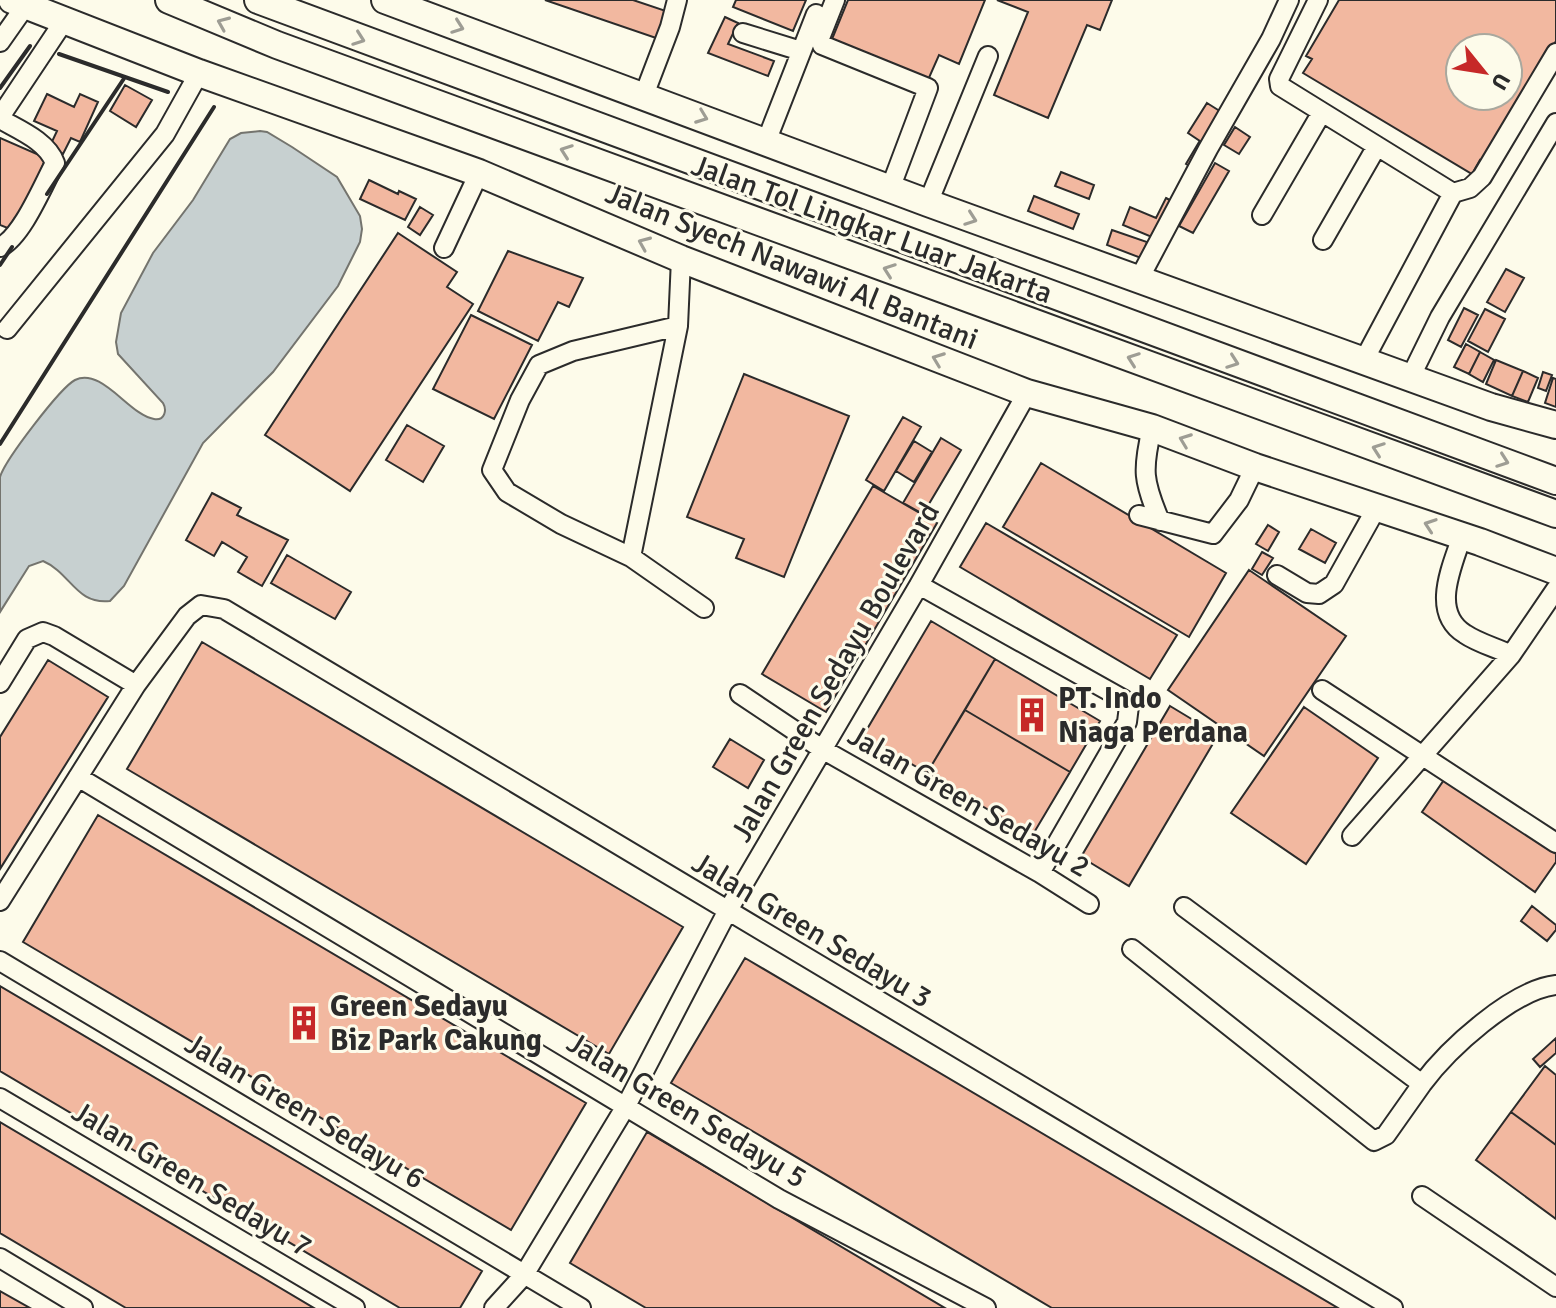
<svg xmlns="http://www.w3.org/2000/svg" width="1556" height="1308" font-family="Signika,sans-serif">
	<rect width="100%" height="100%" fill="#fdfbea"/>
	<path fill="#c7d0d0" stroke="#74746e" stroke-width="2" d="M260 131 267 132 292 147 337 177 360 216 362 229 360 242 338 286 273 372 203 443 124 586 110 601C76 605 71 573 43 561L29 566 0 612C0 579 0 546 0 514 0 503 0 487 0 477 5 460 60 388 75 380 102 367 129 415 154 419 165 421 167 410 163 403L118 354 116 342 121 313 153 253 193 200 230 139 241 133Z"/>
	<path fill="#f2b8a0" stroke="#2b2b2b" stroke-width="2" fill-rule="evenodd" d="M545 0H633L666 11 656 38Z
		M736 0H806L793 31 733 7Z
		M848 0H985L959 64 939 55 928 80 830 44Z
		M997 0H1112L1100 30 1087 25 1048 118 994 95 1028 12Z
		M1339 0H1556V41L1483 162 1480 160 1472 174 1303 73 1312 59 1306 56ZM1460 48H1508V96H1460Z
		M725 17 738 23 728 44 774 61 768 76 708 53Z
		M125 85 152 100 136 127 110 111Z
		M47 94 74 107 80 94 98 102 80 142 71 138 63 154 49 148 57 131 34 121Z
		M1207 103 1226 115 1206 145 1188 133Z
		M1235 127 1250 137 1239 154 1224 145Z
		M0 138 46 158 19 221 14 219 10 229 0 225Z
		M1199 142 1206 146 1193 168 1186 164Z
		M1215 163 1229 171 1193 233 1179 226Z
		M1061 172 1094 185 1089 199 1055 186Z
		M369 180 398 194 399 191 416 199 405 220 360 199Z
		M1034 196 1079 214 1073 229 1028 211Z
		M1166 198 1177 204 1159 240 1123 225 1130 207 1156 218Z
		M420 207 433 215 420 235 408 227Z
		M1112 230 1147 242 1141 258 1107 245Z
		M398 233 457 272 447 287 473 304 350 491 265 435Z
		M508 251 583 278 569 307 558 302 538 341 478 311Z
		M1506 269 1524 278 1505 312 1487 302Z
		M1464 308 1478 315 1461 347 1448 340Z
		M1485 309 1505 319 1488 352 1468 341Z
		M471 315 532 345 494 419 433 389Z
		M1466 344 1480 352 1469 374 1454 367Z
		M1480 352 1494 360 1483 382 1469 374Z
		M1496 360 1523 371 1512 396 1486 384Z
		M1523 371 1538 378 1528 402 1512 396Z
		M1543 372 1552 375 1546 391 1538 388Z
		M744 374 849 416 784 577 736 558 744 539 687 517Z
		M1553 378 1556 379V407L1545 403Z
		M903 417 921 427 884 491 866 480Z
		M407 425 444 446 423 482 386 460Z
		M941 438 961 450 923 514 903 503Z
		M914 441 932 452 914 482 896 471Z
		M1041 463 1226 573 1189 637 1003 527Z
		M873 486 937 523 826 712 762 674Z
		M212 493 241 508 237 515 288 540 262 586 238 572 247 557 222 542 214 556 186 540Z
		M986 523 1177 635 1150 679 960 567Z
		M1268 525 1279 532 1268 551 1256 544Z
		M1311 529 1336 543 1325 563 1299 549Z
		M1262 552 1273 558 1262 575 1252 569Z
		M287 555 351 592 335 619 271 583Z
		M1249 570 1346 636 1264 756 1168 690Z
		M931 621 995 659 927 773 863 736Z
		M202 642 683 927 609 1054 127 769Z
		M995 659 1100 721 1070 772 965 710Z
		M48 660 108 697 0 869V737Z
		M1170 706 1218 735 1129 886 1081 857Z
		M1304 707 1378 758 1306 864 1231 813Z
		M965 710 1070 772 1032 836 927 773Z
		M730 739 764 760 748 788 713 767Z
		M1446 777 1556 854V862L1535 892 1422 812Z
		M98 815 586 1103 511 1230 23 942Z
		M1532 906 1556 925V930L1547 941 1521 921Z
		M745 958 1338 1308H1052L671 1083Z
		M0 986 482 1271 460 1308H400L0 1071Z
		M1556 1038V1053L1540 1067 1533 1059Z
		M1545 1066 1556 1075V1145L1511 1112Z
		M1511 1112 1556 1145V1219L1476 1160Z
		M0 1122 314 1308H126L0 1233Z
		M647 1132 945 1308H646L570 1263Z
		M0 1291 30 1308H0Z"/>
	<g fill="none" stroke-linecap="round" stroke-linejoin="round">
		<g stroke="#2b2b2b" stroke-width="22">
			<path id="minor" d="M835 0 820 38 822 45 928 88 890 189
				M743 33 801 51
				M0 42 26 5
				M644 95 670 27 677 0
				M1322 112 1453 193
				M0 117 64 21
				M0 119C19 130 47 141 55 163 43 185 22 237 0 247
				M766 142 816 14
				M928 203 988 56
				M1262 215 1322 112 1280 86 1279 79 1318 0
				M1323 240 1377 146
				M444 248 479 173
				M681 259 678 326 631 557 704 608
				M1139 279 1208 149 1271 39 1289 0
				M7 329 165 134 199 73
				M1364 360 1453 193 1470 188 1482 177 1556 53
				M1411 376 1440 317 1556 123
				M1152 428C1142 470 1143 481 1160 521
				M1139 515 1213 534 1239 500 1255 467
				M1462 536C1452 567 1430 612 1465 634 1478 643 1497 648 1511 655
				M631 557 561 524 507 492 492 470 520 400 539 365 573 351 678 326
				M1277 575 1307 593 1319 594 1334 584 1377 507
				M919 585 1123 699 1129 706 1127 722 1040 873
				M0 683 27 639 43 632 54 636 136 685
				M1322 690 1556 843
				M740 694 822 749 1040 873 1089 904
				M78 777 779 1199 986 1308
				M1352 836 1511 655 1556 589
				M0 901 136 685 187 616 201 605 224 609 1393 1308
				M1184 907 1422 1084C1448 1049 1512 990 1556 985
				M1132 949 1374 1141 1386 1135 1422 1084
				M0 961 581 1308
				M0 1098 355 1308
				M1422 1196 1556 1287
				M0 1258 83 1308
				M494 1308 524 1275 626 1106 727 912 919 585 1027 393"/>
		</g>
		<g stroke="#2b2b2b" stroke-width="30">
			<path id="highway" d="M12 0 199 73 479 173 681 259 1027 393 1152 428 1255 467 1480 542 1556 571
				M169 0 277 45 1556 514
				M258 0 1556 481
				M385 0 928 203 1491 407 1556 425"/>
		</g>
		<use href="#minor" stroke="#fdfbea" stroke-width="18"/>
		<use href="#highway" stroke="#fdfbea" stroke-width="26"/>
		<path stroke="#2b2b2b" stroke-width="4" d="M59 54 168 92
			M0 88 30 46
			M47 194 125 77
			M0 265 12 247
			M0 444 214 107"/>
	</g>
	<defs><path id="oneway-chevron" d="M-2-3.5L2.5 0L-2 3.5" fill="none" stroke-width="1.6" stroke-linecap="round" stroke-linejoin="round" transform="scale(2)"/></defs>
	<g stroke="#9e9d94">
		<use href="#oneway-chevron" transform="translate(223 23) rotate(-157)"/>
		<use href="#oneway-chevron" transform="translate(458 27) rotate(20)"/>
		<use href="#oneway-chevron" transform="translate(359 39) rotate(20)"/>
		<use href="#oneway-chevron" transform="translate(702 117) rotate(21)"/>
		<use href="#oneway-chevron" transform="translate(566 151) rotate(-160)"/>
		<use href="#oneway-chevron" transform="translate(971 219) rotate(20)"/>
		<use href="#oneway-chevron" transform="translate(644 243) rotate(-157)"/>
		<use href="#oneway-chevron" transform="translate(889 270) rotate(-160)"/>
		<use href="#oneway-chevron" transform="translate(938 359) rotate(-159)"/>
		<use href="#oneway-chevron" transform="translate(1133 359) rotate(-160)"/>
		<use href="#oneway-chevron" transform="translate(1233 362) rotate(20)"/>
		<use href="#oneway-chevron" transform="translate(1185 440) rotate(-159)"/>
		<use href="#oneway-chevron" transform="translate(1378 449) rotate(-160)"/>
		<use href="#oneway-chevron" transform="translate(1503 461) rotate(20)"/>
		<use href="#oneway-chevron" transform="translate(1430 525) rotate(-161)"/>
	</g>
	<defs>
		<g id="building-bare" transform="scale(2.76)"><path d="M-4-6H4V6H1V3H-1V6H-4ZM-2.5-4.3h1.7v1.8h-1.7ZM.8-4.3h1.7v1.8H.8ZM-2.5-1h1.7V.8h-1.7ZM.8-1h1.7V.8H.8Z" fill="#c62828" stroke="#fdfbea" stroke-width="2.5" paint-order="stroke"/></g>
	</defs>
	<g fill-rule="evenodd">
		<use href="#building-bare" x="1032" y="715"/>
		<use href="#building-bare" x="304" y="1023"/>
	</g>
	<g text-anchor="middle" stroke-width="6" stroke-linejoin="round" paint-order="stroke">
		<g font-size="30" fill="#2b2b2b" stroke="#fdfbea">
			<text transform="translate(872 229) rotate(20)" y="10">Jalan Tol Lingkar Luar Jakarta</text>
			<text transform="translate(792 266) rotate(22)" y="10">Jalan Syech Nawawi Al Bantani</text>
			<text transform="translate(835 672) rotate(-60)" y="10">Jalan Green Sedayu Boulevard</text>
			<text transform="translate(969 801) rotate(30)" y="10">Jalan Green Sedayu 2</text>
			<text transform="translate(812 930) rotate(31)" y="10">Jalan Green Sedayu 3</text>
			<text transform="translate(687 1110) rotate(31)" y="10">Jalan Green Sedayu 5</text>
			<text transform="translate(305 1111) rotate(31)" y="10">Jalan Green Sedayu 6</text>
			<text transform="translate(192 1179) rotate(31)" y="10">Jalan Green Sedayu 7</text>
		</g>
		<g font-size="30" font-weight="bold" fill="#2b2b2b" stroke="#fdfbea" text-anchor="start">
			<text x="1058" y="708">PT. Indo<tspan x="1058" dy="34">Niaga Perdana</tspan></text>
			<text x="330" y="1016">Green Sedayu<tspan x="330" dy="34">Biz Park Cakung</tspan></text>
		</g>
	</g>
	<g transform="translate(1484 72) rotate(120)"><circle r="38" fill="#fdfbea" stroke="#a9a89e" stroke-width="2"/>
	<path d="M0-6L14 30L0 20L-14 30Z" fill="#c62828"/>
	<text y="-12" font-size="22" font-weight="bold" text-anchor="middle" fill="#2b2b2b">U</text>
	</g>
</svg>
